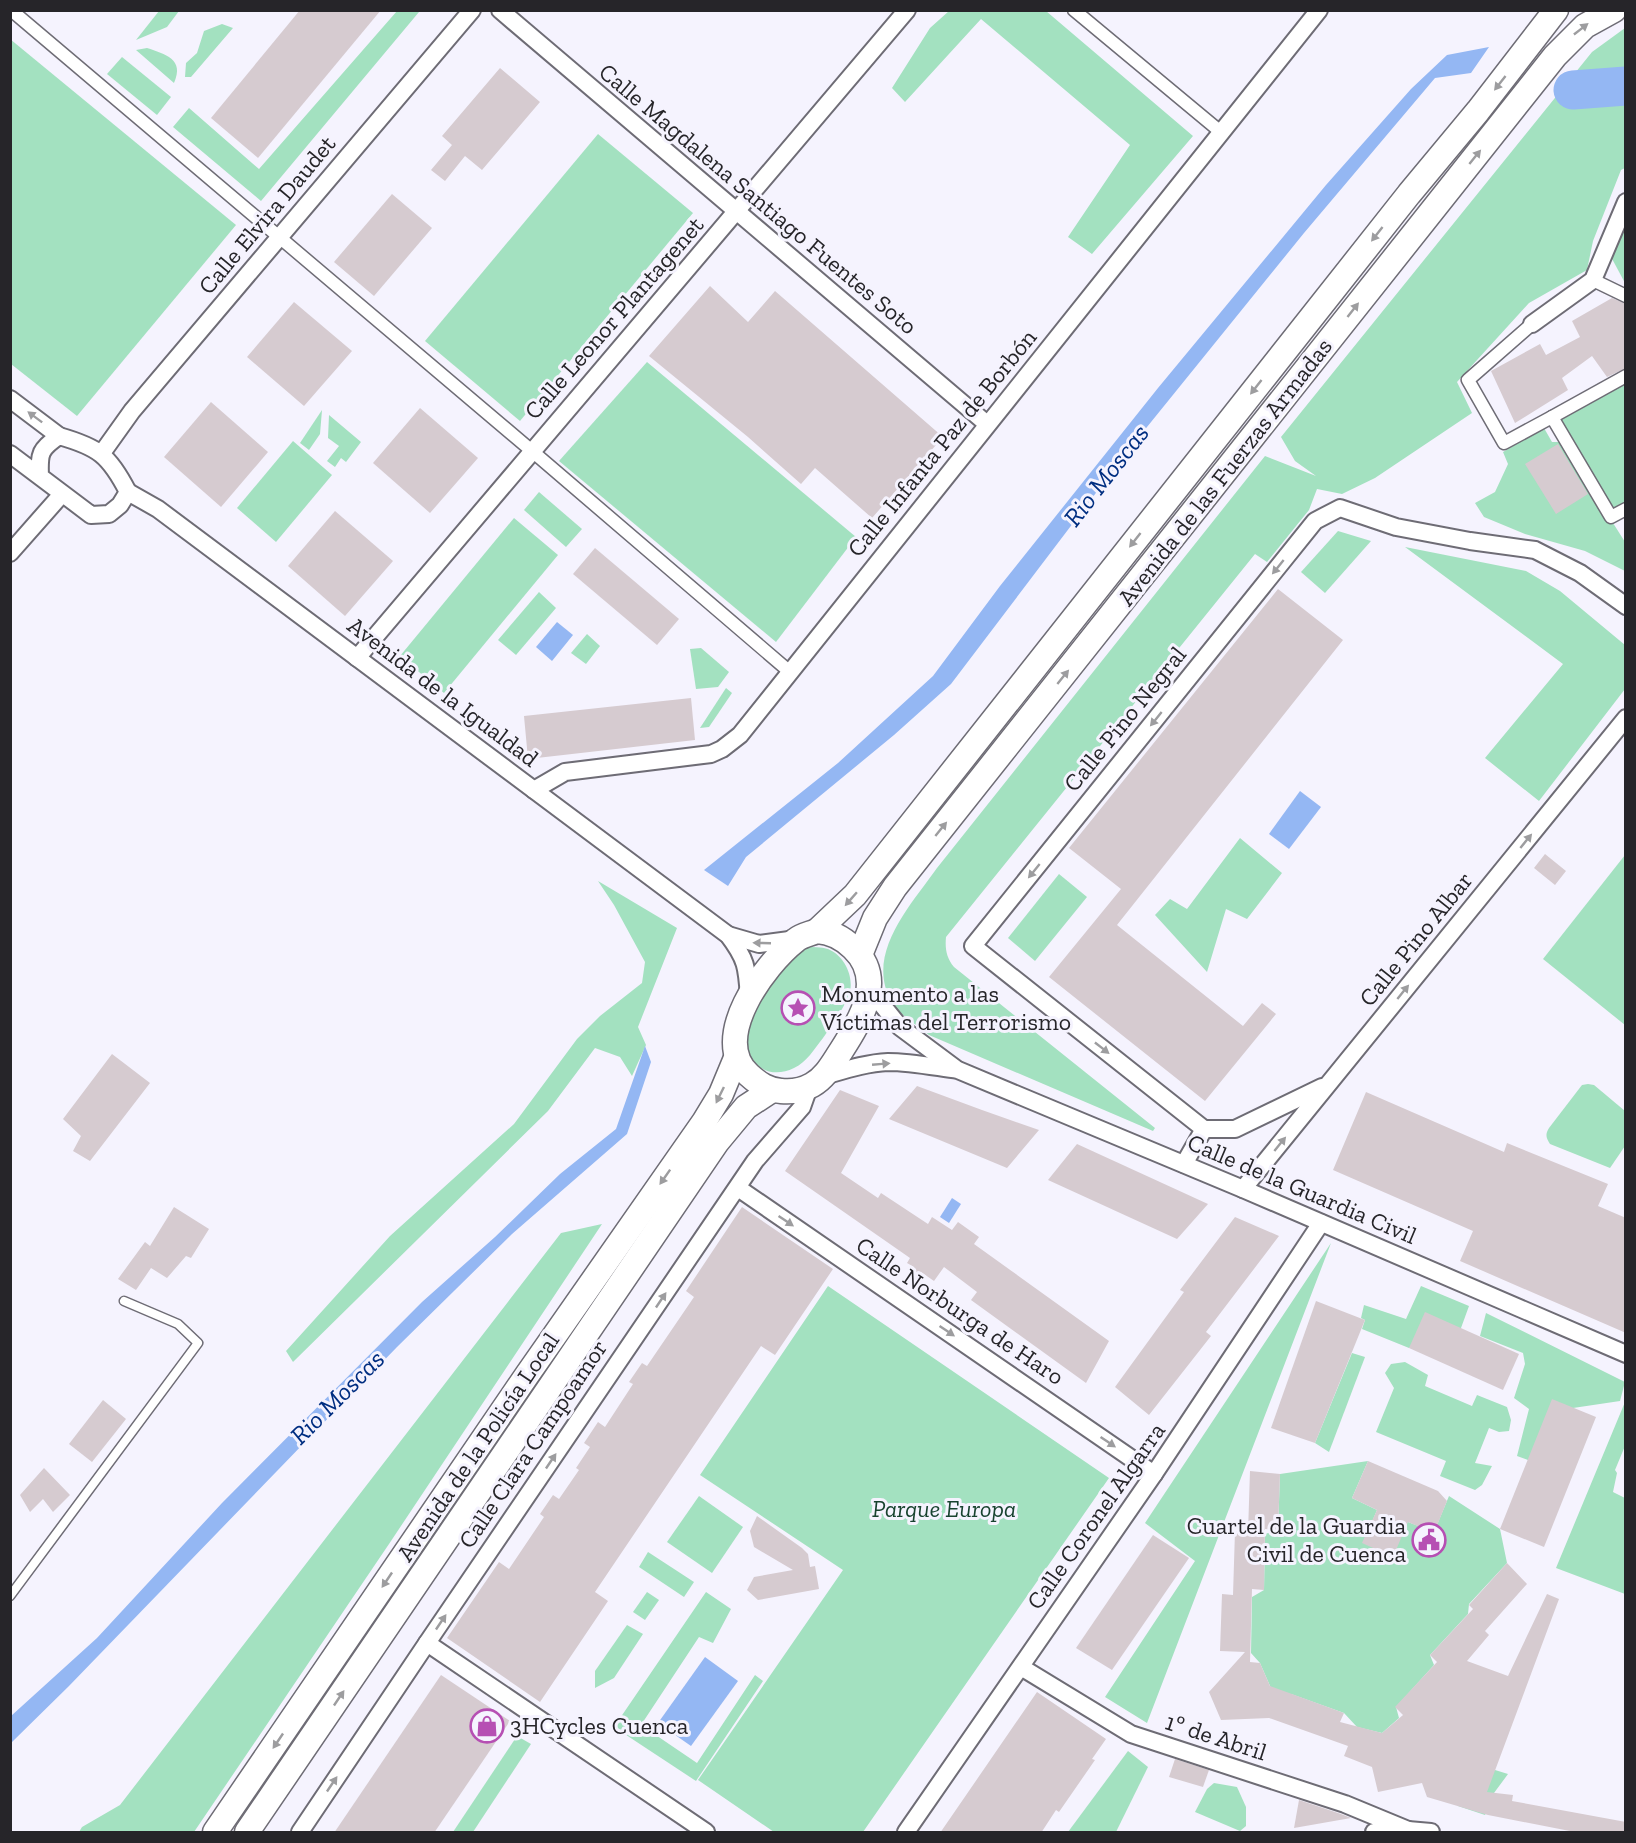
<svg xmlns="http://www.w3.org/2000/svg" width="1636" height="1843" font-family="'Zilla Slab',serif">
<rect width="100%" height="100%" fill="#f5f3fe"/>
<g fill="#a3e1c0">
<polygon points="159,11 179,11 167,27 136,40"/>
<polygon points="397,11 419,12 261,201 173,127 189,108 259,169"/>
<polygon points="949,11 1046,11 1193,136 1092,254 1068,237 1130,145 981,19 905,102 892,88 930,28"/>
<polygon points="222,24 233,28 191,77 185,77 186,63 197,53 204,31"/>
<path d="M1625 28V168L1621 170 1593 241 1587 270 1529 303 1457 382 1472 413 1375 478 1342 494 1317 489 1309 510 1267 562 1255 554 946 937C945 948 946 957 954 967L1155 1128 1153 1131 929 1035C917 1025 899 1015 891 1001 865 953 911 905 937 868L1265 456 1316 476 1295 461 1281 437 1592 52Z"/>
<polygon points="10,39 236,225 77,416 11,364"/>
<path d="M147 48C165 54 185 59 174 83L136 50Z"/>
<polygon points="122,57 171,97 157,115 107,74"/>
<polygon points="598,134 693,213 520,421 425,341"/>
<polygon points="1625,223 1625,283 1610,255"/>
<polygon points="647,362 856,537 776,642 559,461"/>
<polygon points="1625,377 1625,513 1613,523 1625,542 1625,571 1585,551 1525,534 1484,517 1475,503 1495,492 1508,464 1503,452 1544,428 1552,442 1561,442 1552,417"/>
<polygon points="322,410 320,434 309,450 300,443"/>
<polygon points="329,415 361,442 346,462 341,458 335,467 327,461 339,446 328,438"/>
<polygon points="293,441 332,475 276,542 237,508"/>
<polygon points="539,492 582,529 566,547 524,510"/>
<polygon points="514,518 558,555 444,693 400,656"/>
<polygon points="1338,531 1371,541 1325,593 1301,572"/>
<polygon points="1405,547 1526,571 1560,591 1625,645 1625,689 1539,801 1485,758 1563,664"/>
<polygon points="539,592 556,608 516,655 498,640"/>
<polygon points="587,634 600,646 586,664 571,653"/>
<polygon points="701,648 729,672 718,687 696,689 690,649"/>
<polygon points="726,688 732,693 709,727 700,728"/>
<polygon points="1240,838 1282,873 1247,919 1226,909 1207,972 1155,915 1170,899 1187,909"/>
<polygon points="1625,855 1625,1025 1543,959"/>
<polygon points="1059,874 1087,897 1035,961 1008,938"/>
<polygon points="598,881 677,928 638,1027 646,1045 632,1076 620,1057 595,1048 548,1111 293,1362 286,1351 390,1236 514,1124 577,1039 600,1016 642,983 645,962 614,905"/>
<path d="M805 947C813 947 821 947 828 949 845 956 855 978 849 995 843 1010 832 1025 823 1038 814 1049 807 1062 794 1068 770 1080 748 1066 746 1040 745 1036 744 1030 744 1026 746 1015 778 969 786 960 791 955 799 951 805 947Z"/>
<path d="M1588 1084 1594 1085 1625 1111V1146L1610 1168 1550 1144C1546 1138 1545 1134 1549 1128L1582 1085Z"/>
<polygon points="602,1224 389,1544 194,1832 79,1832 82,1827 120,1805 561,1233"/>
<polygon points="1331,1243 1147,1723 1105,1697 1195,1561 1145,1523"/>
<polygon points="828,1286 1109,1478 863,1832 774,1832 698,1780 843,1570 700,1475"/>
<polygon points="1421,1286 1469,1306 1461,1328 1409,1348 1362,1329 1365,1320 1361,1318 1364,1305 1406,1319"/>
<polygon points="1486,1313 1625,1382 1620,1401 1573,1408 1528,1460 1517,1456 1529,1409 1514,1398 1525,1364 1523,1353 1480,1336"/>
<polygon points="1352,1353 1365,1357 1329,1452 1315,1443"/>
<polygon points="1405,1362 1428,1375 1425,1386 1472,1406 1477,1395 1507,1407 1511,1420 1509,1431 1499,1432 1489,1428 1475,1463 1492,1466 1482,1485 1475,1490 1440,1476 1446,1461 1376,1432 1394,1388 1385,1373 1391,1364"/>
<polygon points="1625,1402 1625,1446 1615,1470 1617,1473 1613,1492 1625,1498 1625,1594 1556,1568"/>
<polygon points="1368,1461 1352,1498 1377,1510 1363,1543 1408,1522 1434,1532 1449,1496 1500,1529 1507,1563 1469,1604 1468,1614 1430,1655 1434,1665 1396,1707 1399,1718 1382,1733 1357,1727 1344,1713 1291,1694 1274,1695 1260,1663 1251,1653 1252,1597 1264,1590 1265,1534 1278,1530 1280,1474"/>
<polygon points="699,1496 743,1527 712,1573 667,1542"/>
<polygon points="648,1552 694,1582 684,1597 639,1567"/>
<polygon points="647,1592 659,1600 645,1620 633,1612"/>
<polygon points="706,1592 731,1609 713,1643 699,1637 641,1725 697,1763 755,1675 763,1681 696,1781 614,1727"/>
<polygon points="627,1625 643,1634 614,1678 595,1688 595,1671"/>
<polygon points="517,1736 531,1744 473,1832 453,1832"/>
<polygon points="1128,1751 1148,1767 1116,1832 1068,1832"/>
<polygon points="1495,1770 1508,1774 1494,1793 1485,1815 1458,1806"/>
<polygon points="1214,1783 1237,1787 1246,1807 1246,1826 1240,1831 1195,1812 1207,1789"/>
</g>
<g fill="#94b7f3">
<polygon points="1489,47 1471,73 1435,78 1304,233 1130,448 951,684 894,735 746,857 728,886 704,870 838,763 933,676 1000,586 1158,388 1326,185 1411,89 1447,55"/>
<polygon points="1625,67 1625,99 1568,104 1583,79 1606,69"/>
<polygon points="557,622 573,635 552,661 536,647"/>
<polygon points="1300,791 1321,807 1289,849 1269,834"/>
<polygon points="645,1046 651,1062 627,1134 512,1234 397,1347 69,1686 11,1743 11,1716 97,1638 222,1503 422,1302 495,1237 560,1174 616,1129"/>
<polygon points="952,1198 961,1204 949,1223 940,1217"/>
<polygon points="705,1657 738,1681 691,1746 658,1723"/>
</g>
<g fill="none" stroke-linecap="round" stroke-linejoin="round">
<polyline stroke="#94b7f3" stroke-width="39" points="1573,90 1626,86"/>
</g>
<g fill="#d6cbd0">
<polygon points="300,10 381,10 258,158 211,118"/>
<polygon points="500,68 540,102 482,170 465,156 445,181 431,170 452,145 442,136"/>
<polygon points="392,194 432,228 374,296 334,262"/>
<polygon points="710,286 748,322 775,291 943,437 872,518 815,468 801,484 748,437 649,356"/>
<polygon points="1612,298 1626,304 1626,368 1607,377 1592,356 1562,378 1568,390 1515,423 1491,371 1540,344 1546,355 1580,337 1572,321"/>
<polygon points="294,302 352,351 304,406 247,357"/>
<polygon points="211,402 268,452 221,507 164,457"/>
<polygon points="420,408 478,458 430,513 373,463"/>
<polygon points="1558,444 1588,494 1556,514 1525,464"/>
<polygon points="335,511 393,561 345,616 288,566"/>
<polygon points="595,548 679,619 657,645 573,574"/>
<polygon points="1278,589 1343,640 1117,925 1243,1026 1262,1003 1276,1014 1205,1101 1049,977 1121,889 1069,848"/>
<polygon points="691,698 695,740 528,759 524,716"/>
<polygon points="1545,854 1566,871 1555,885 1534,868"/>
<polygon points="112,1054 150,1083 90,1161 73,1151 81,1136 63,1119"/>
<polygon points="917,1086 982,1110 1039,1130 1007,1168 889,1119"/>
<polygon points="840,1090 879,1106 841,1173 878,1198 881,1193 928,1224 932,1217 952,1230 958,1222 979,1237 974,1244 1109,1341 1086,1383 971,1300 977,1292 944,1267 934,1281 921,1272 914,1273 914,1267 907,1263 910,1258 785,1171"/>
<polygon points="1366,1092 1504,1152 1507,1143 1608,1184 1598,1206 1626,1218 1626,1333 1460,1261 1473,1231 1333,1170"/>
<polygon points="1077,1144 1208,1204 1177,1239 1048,1180"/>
<polygon points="174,1207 209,1229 191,1258 186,1256 167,1278 151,1268 136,1290 118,1279 145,1242 150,1246"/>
<polygon points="742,1207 833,1269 775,1355 761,1346 595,1592 608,1601 540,1702 447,1638 499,1562 509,1569 544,1517 540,1514 553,1495 559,1499 579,1470 576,1468 590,1447 584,1443 598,1422 605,1427 633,1384 629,1382 642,1363 647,1366 694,1297 686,1291"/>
<polygon points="1235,1217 1279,1236 1206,1332 1211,1336 1149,1415 1115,1387 1184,1292 1180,1290"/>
<polygon points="1316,1301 1365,1320 1315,1443 1271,1428"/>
<polygon points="1425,1312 1519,1354 1503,1390 1409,1348"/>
<polygon points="1552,1399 1596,1417 1544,1547 1500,1529"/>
<polygon points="103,1400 126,1419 92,1462 69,1444"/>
<polygon points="1368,1461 1438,1491 1447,1501 1434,1533 1408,1522 1393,1557 1362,1543 1377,1510 1352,1498"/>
<polygon points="44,1468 70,1495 53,1512 43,1499 30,1512 20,1495"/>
<polygon points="1250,1471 1280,1474 1278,1530 1265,1529 1264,1590 1252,1589 1250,1662 1260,1663 1270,1686 1344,1713 1340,1722 1382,1733 1403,1715 1395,1707 1437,1662 1430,1655 1473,1609 1469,1605 1507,1563 1527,1584 1485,1631 1489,1635 1467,1661 1508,1676 1547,1594 1559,1599 1487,1792 1513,1795 1512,1801 1626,1822 1626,1833 1580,1833 1488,1815 1427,1797 1422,1783 1378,1792 1372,1767 1344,1756 1348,1746 1269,1718 1221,1720 1209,1692 1245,1652 1220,1651 1222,1594 1233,1595 1235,1531 1248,1533"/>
<polygon points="757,1516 802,1548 808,1554 810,1567 815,1566 819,1589 758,1600 747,1590 754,1577 793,1570 754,1547 750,1531"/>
<polygon points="1153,1535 1189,1558 1112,1670 1076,1648"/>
<polygon points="441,1675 510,1721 434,1833 334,1833"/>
<polygon points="1037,1692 1106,1739 1092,1759 1095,1760 1059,1812 1056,1810 1041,1833 940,1833"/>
<polygon points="1175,1759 1209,1770 1203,1787 1169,1777"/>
<polygon points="1299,1800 1341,1814 1351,1818 1294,1828"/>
</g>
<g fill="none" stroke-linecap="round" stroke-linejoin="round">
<g stroke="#6e6c75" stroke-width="11">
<polyline id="service" points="10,1596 198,1343 178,1324 124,1301"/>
</g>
<g stroke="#6e6c75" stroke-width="15">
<g id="pedestrian">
<polyline points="11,10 532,451 790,672"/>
<polyline points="1074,10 1222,133"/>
<polyline points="1593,280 1626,296"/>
<polyline points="1532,324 1468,380 1504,443 1552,417 1611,517 1626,509"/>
<polyline points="1552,417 1626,376"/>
</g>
</g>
<g stroke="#6e6c75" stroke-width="20">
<g id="minor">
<polyline points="500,10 987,424"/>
<polyline points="1532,324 1593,280 1626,202"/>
<polyline points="10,399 59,436"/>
<polyline points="102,453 132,411 472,10"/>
<path d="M10 454 91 515 109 514 120 505 128 492C109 455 98 447 59 436 40 449 39 453 40 476"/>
<path d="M128 492 158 509 728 935C747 960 747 968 749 998"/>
<polyline points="10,553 62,494"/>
<polyline points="357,658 907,10"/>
<polyline points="534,790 565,772 711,754 722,749 740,735 1319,10"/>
<polyline points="728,935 759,944 797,939"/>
<polyline points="870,990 900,1027 955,1068"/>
<path d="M824 1076C845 1070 866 1063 888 1062 911 1062 935 1067 958 1070L1243 1189 1626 1354"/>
<polyline points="1204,1129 973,946 1315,521 1340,508 1396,527 1470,541 1535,550 1580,573 1626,606"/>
<polyline points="1204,1129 1235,1129 1322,1087"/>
<polyline points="1184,1164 1204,1129"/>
<polyline points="738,1188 1154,1474"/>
<polyline points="1243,1189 1626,718"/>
<polyline points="427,1643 706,1832"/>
<polyline points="1021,1667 1131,1734 1345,1804 1408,1830"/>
<polyline points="300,1832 427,1643 755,1161 802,1107 809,1087"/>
<polyline points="906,1832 1154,1474 1321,1223"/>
<polyline points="1374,1832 1408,1830 1431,1832"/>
</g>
</g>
<g stroke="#6e6c75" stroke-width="27">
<g id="secondary">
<polyline points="817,931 855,895 1409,194 1478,111 1556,10"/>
<path d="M817 931C832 932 843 938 853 948 886 979 861 1020 841 1051 833 1063 826 1077 812 1085 803 1090 791 1092 781 1091 768 1090 759 1084 749 1075 709 1039 764 965 796 940 802 935 810 934 817 931Z"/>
<polyline points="860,955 875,918 895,887 1555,56 1585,26 1614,10"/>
<polyline points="215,1832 527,1375 704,1122 721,1094 736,1058"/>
<polyline points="247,1832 717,1142 746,1107 772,1090"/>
</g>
</g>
<use href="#service" stroke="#fff" stroke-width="8"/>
<use href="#pedestrian" stroke="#fff" stroke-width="12"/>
<use href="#minor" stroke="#fff" stroke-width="16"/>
<use href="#secondary" stroke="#fff" stroke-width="24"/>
</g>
<defs><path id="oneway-solid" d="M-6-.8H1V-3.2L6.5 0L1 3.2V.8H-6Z" transform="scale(1.5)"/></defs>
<g fill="#9d9d9f">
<use href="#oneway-solid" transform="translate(1581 29) rotate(-38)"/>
<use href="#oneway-solid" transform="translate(1500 83) rotate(128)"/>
<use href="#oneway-solid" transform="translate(1475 157) rotate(-51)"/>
<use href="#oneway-solid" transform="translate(1377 234) rotate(128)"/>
<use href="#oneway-solid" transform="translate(1353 310) rotate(-52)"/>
<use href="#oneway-solid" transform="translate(1256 387) rotate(128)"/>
<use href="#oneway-solid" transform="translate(35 417) rotate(-143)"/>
<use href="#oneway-solid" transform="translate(1135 540) rotate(128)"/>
<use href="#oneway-solid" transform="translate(1278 567) rotate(129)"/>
<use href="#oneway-solid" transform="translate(1063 677) rotate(-51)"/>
<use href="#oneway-solid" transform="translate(1156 719) rotate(129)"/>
<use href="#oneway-solid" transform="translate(941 829) rotate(-51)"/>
<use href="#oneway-solid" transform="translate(1526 841) rotate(-51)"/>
<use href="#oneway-solid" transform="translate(1034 871) rotate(129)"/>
<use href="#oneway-solid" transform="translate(851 899) rotate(131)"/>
<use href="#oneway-solid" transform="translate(762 943) rotate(-178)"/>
<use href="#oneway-solid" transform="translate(1403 992) rotate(-51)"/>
<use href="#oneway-solid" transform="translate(1102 1048) rotate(38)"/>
<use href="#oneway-solid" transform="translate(881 1064) rotate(-5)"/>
<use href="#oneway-solid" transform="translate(720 1095) rotate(116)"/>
<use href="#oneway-solid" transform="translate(1280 1144) rotate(-51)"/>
<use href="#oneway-solid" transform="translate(665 1177) rotate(125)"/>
<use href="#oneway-solid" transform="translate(786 1221) rotate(34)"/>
<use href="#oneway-solid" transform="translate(661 1300) rotate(-56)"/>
<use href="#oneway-solid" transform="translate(947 1331) rotate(34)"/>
<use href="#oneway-solid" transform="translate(1108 1442) rotate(34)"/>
<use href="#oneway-solid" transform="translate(551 1461) rotate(-56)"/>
<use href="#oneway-solid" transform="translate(387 1580) rotate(124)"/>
<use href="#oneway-solid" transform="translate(441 1622) rotate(-56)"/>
<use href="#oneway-solid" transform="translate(339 1698) rotate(-56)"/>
<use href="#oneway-solid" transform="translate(278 1741) rotate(124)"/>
<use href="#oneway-solid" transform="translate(332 1784) rotate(-56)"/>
</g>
<defs>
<g id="sight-ring" transform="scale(1.725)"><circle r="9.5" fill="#f5f3fe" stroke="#b64fb3" stroke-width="1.5"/><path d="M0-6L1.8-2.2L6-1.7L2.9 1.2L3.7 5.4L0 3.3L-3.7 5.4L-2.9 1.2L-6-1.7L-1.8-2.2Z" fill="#b64fb3"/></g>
<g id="civic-ring" transform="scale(1.725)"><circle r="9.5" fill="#f5f3fe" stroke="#b64fb3" stroke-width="1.5"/><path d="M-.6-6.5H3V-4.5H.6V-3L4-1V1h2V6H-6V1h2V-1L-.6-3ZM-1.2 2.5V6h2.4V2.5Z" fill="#b64fb3"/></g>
<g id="shop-ring" transform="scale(1.725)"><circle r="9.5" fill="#f5f3fe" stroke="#b64fb3" stroke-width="1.5"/><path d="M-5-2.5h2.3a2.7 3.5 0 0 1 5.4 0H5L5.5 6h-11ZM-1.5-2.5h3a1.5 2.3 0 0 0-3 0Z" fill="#b64fb3"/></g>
</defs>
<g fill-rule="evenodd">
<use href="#sight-ring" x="798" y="1008"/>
<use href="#civic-ring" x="1429" y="1540"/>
<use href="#shop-ring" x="487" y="1726"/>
</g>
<g text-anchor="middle" stroke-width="6" stroke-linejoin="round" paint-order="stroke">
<g font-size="24" fill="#262529" stroke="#f5f3fe">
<text transform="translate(758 199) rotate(40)" y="8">Calle Magdalena Santiago Fuentes Soto</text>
<text transform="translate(267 215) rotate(-50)" y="8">Calle Elvira Daudet</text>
<text transform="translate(614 318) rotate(-49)" y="8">Calle Leonor Plantagenet</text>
<text transform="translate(942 443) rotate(-51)" y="8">Calle Infanta Paz de Borbón</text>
<text transform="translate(1225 472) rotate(-52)" y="8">Avenida de las Fuerzas Armadas</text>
<text transform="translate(443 692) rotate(37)" y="8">Avenida de la Igualdad</text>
<text transform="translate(1125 719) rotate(-51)" y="8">Calle Pino Negral</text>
<text transform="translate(1416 939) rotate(-51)" y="8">Calle Pino Albar</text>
<text transform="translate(1302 1189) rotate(23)" y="8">Calle de la Guardia Civil</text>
<text transform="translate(960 1311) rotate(34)" y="8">Calle Norburga de Haro</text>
<text transform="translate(533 1444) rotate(-56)" y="8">Calle Clara Campoamor</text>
<text transform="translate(478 1447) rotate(-56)" y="8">Avenida de la Policía Local</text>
<text transform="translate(1096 1516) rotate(-55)" y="8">Calle Coronel Algarra</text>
<text transform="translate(1216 1737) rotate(18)" y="8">1º de Abril</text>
</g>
<g font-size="24" fill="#262529" stroke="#f5f3fe" text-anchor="start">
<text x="821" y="1002">Monumento a las<tspan x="821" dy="28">Víctimas del Terrorismo</tspan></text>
<text x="1406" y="1534" text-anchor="end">Cuartel de la Guardia<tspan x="1406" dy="28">Civil de Cuenca</tspan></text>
<text x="510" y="1734">3HCycles Cuenca</text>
</g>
<g font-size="24" font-style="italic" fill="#18432f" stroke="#f5f3fe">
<text x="944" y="1517">Parque Europa</text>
</g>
<g font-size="26" font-style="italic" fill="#002e81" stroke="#f5f3fe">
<text transform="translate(1106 475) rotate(-52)" y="9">Rio Moscas</text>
<text transform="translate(337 1397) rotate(-45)" y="9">Rio Moscas</text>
</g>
</g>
<rect width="1636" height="1843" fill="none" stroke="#262529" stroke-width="24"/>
</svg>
